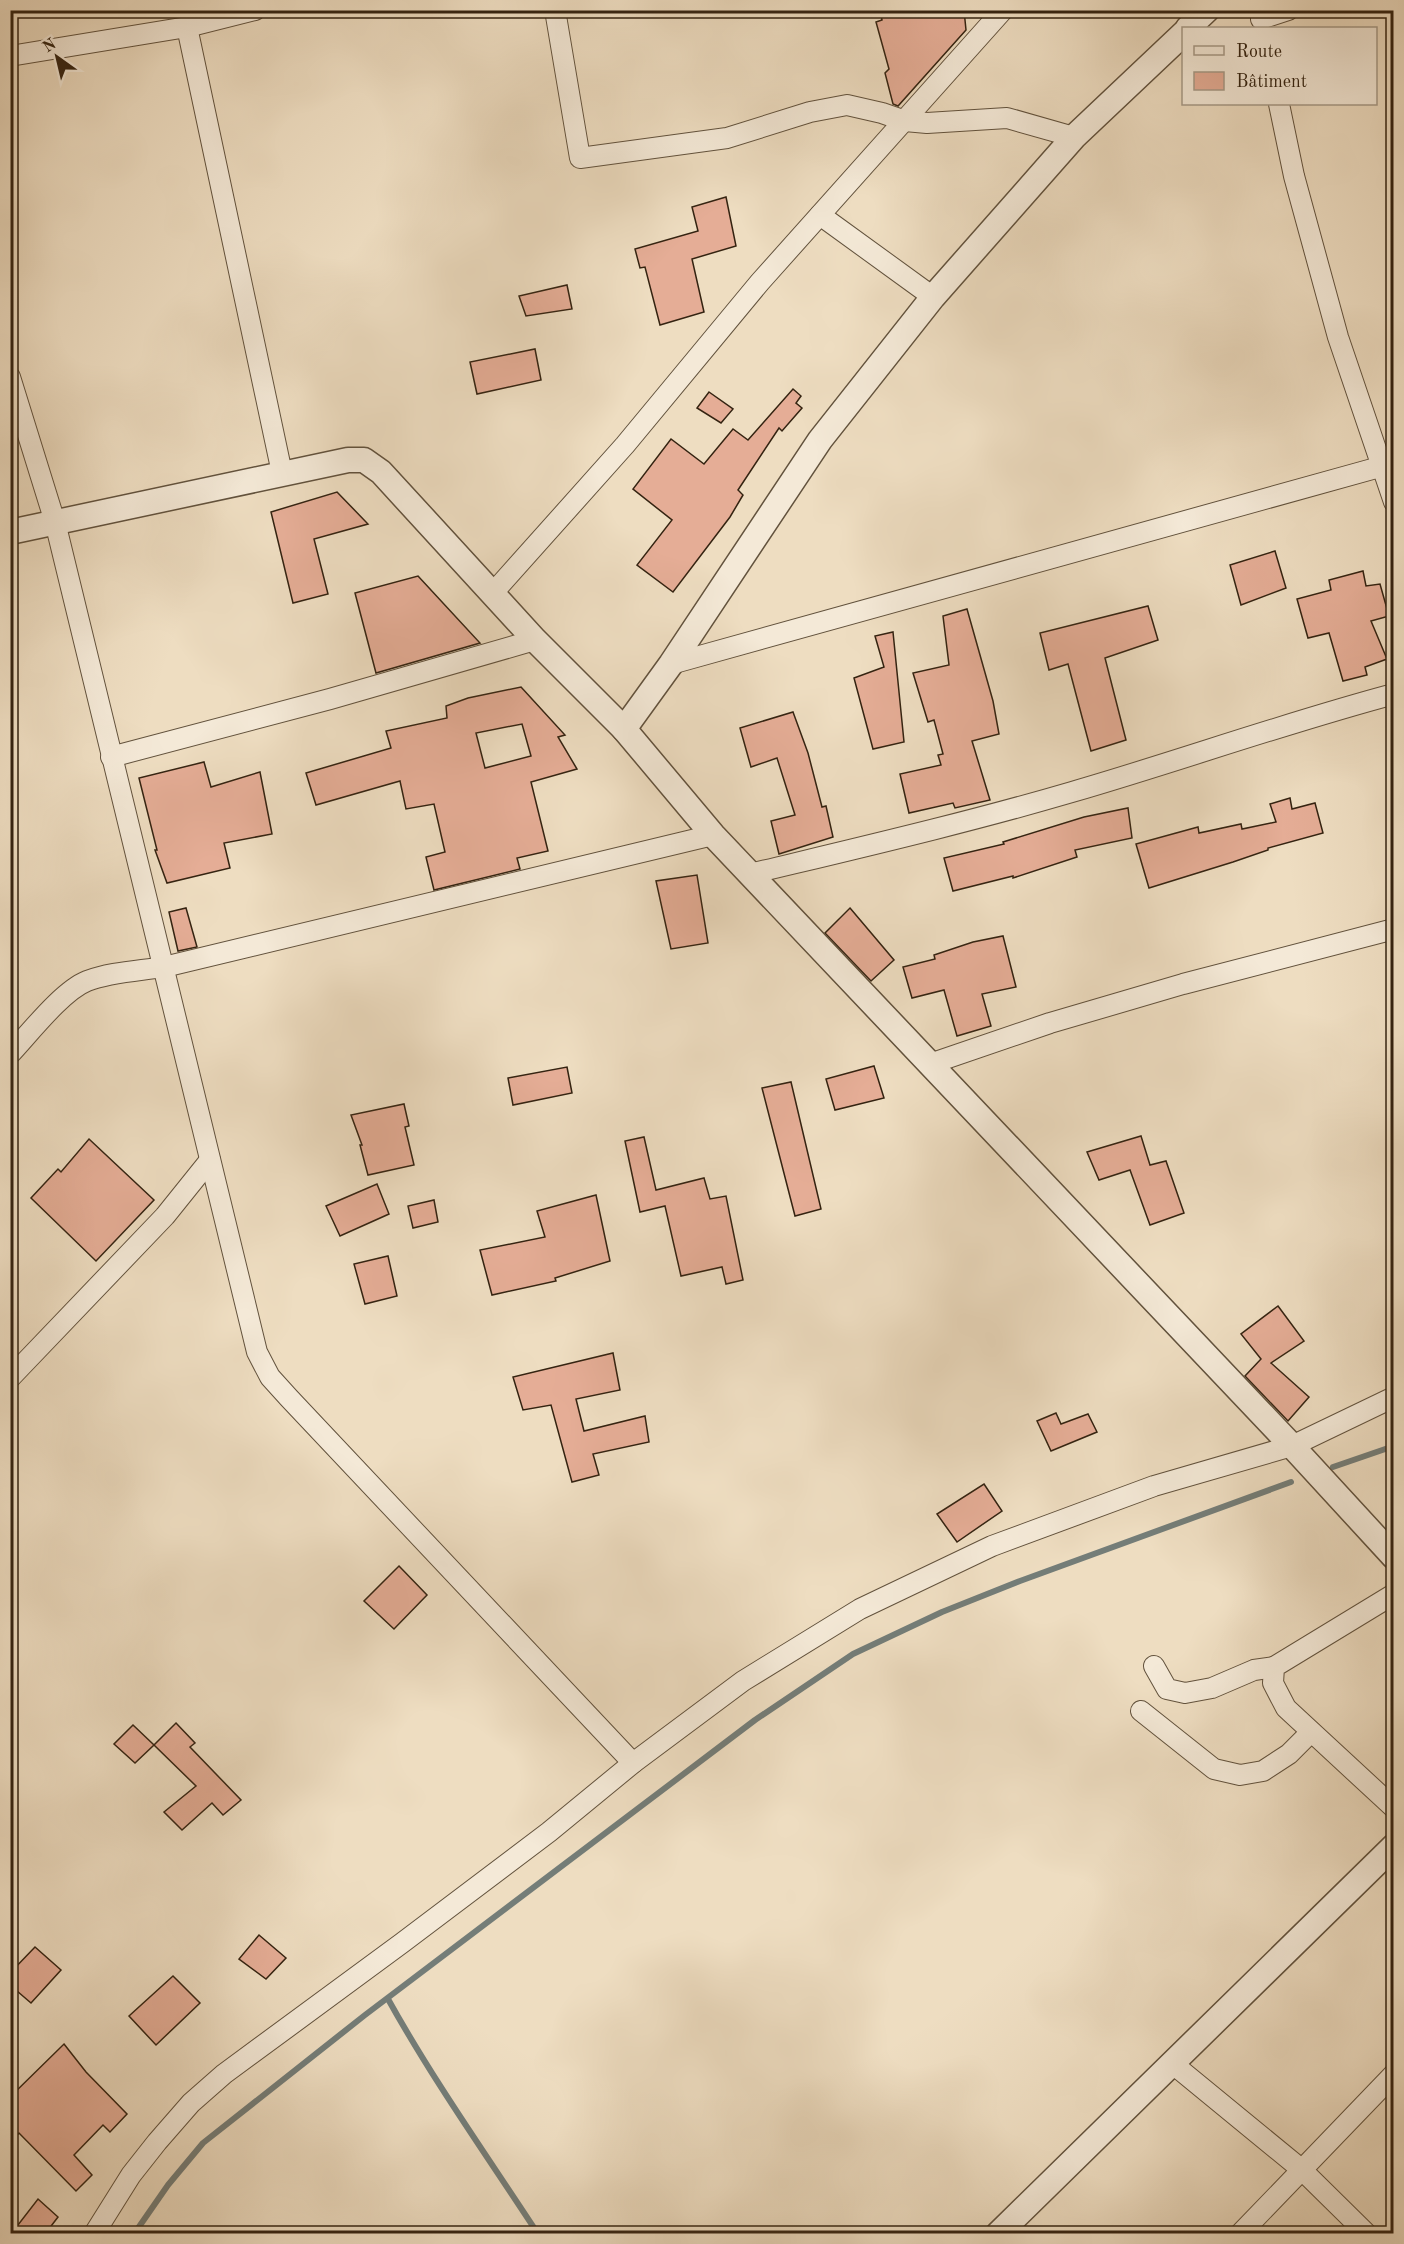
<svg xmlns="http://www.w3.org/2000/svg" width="1404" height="2244" font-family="'Old Standard TT',serif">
<rect width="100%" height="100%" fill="#eeddc1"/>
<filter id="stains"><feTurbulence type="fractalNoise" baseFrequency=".00333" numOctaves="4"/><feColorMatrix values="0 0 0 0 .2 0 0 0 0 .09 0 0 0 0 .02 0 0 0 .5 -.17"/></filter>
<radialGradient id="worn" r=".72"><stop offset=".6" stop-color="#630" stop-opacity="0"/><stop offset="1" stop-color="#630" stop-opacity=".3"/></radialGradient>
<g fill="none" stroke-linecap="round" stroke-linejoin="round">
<g stroke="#747d78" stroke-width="6">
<polyline points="1333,1467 1394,1446"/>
<path d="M388 1999C433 2080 487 2156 538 2234"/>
<polyline points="134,2234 168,2185 203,2143 365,2015 755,1720 853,1654 942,1612 1020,1581 1291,1482"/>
</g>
</g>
<g fill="#e5ad96" stroke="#342311" stroke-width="1.5" fill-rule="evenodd">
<polygon points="880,10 964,10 966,30 898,106 893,104 885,73 889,69 876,22 882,20"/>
<polygon points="726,197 736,246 692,259 704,312 660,325 645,267 640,268 635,249 698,231 692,207"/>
<polygon points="567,285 572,309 526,316 519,296"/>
<polygon points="535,349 541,380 477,394 470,362"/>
<polygon points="793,389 801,396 796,403 802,408 782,431 779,428 738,490 743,495 730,517 673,592 637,565 672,520 633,489 671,439 704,464 733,429 748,440"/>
<polygon points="709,392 733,409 721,423 697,408"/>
<polygon points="337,492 368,524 314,539 328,594 293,603 271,512"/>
<polygon points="1275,551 1286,588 1241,605 1230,565"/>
<polygon points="1363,571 1366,586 1380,584 1389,616 1371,621 1387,659 1365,667 1367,675 1343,681 1329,633 1308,638 1297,599 1331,590 1329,580"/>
<polygon points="418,576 480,643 376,673 355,593"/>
<polygon points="1148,606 1158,640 1105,658 1126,740 1091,751 1068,664 1049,670 1040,633"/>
<polygon points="967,609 993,701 999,734 972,741 990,800 955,808 953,803 909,813 900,774 941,765 938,755 943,754 934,720 928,722 913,673 949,665 943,616"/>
<polygon points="893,632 904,742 873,749 854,678 884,667 875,636"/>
<path d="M521 687 565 735 558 737 577 769 531 782 548 851 517 858 520 869 434 890 426 857 445 852 434 804 406 809 400 781 316 805 306 773 391 748 386 731 447 718 446 706 468 698ZM522 724 531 756 485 768 476 733Z"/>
<polygon points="793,712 808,753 822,807 826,806 833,837 779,854 771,821 795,815 777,758 751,767 740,728"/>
<polygon points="204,762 211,787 260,772 272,834 224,843 230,868 167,883 155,850 157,850 139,778"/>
<polygon points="1290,798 1292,809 1315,803 1323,833 1268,848 1268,850 1233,862 1149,888 1136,844 1198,827 1199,833 1241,824 1242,829 1276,822 1270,804"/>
<polygon points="1128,808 1132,838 1075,850 1077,857 1013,878 1013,876 953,891 944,858 1004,844 1003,842 1084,817"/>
<polygon points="697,875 708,943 671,949 656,881"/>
<polygon points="186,908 197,947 178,951 169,912"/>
<polygon points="850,908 894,960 871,981 825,933"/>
<polygon points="1003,936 1016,987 982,994 991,1026 957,1036 944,990 912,998 903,967 935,959 934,955 973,942"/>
<polygon points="874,1066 884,1098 835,1110 826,1079"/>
<polygon points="567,1067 572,1093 513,1105 508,1078"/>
<polygon points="791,1082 821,1209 795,1216 762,1088"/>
<polygon points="404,1104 409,1126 405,1127 414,1165 368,1175 360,1145 362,1145 351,1115"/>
<polygon points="1141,1136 1150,1165 1166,1161 1184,1213 1150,1225 1130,1170 1099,1180 1087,1152"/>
<polygon points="644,1137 656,1190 704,1178 710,1199 726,1196 743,1280 726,1284 722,1267 681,1276 665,1206 640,1212 625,1141"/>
<polygon points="89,1139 154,1200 96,1261 31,1198 58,1169 61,1172"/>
<polygon points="377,1184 389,1214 340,1236 326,1206"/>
<polygon points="596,1195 610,1261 555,1278 556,1281 492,1295 480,1250 545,1237 537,1211"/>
<polygon points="434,1200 438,1222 413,1228 408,1206"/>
<polygon points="388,1256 397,1296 365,1304 354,1264"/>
<polygon points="1278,1306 1304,1341 1271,1363 1309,1397 1288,1421 1245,1376 1261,1359 1241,1334"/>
<polygon points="613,1353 620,1390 576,1399 584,1431 645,1416 649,1442 593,1454 599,1475 572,1482 551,1405 523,1410 513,1377"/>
<polygon points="1056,1413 1061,1424 1088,1414 1097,1432 1051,1451 1037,1421"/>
<polygon points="984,1484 1002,1511 957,1542 937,1514"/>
<polygon points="399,1566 427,1595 394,1629 364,1601"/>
<polygon points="176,1723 195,1743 190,1747 241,1800 223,1815 212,1803 182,1830 164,1812 196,1786 154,1745"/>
<polygon points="133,1725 154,1745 135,1763 114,1744"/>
<polygon points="259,1935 286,1958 266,1979 239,1959"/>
<polygon points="35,1947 61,1970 31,2003 10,1985 10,1973"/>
<polygon points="173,1976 200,2003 156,2045 129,2016"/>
<polygon points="64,2044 86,2072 127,2114 110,2132 103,2125 74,2155 92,2175 76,2191 19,2133 10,2143 10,2097"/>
<polygon points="38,2199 58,2217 45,2234 11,2234"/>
</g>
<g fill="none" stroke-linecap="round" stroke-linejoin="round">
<g stroke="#62523d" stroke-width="22">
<g id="minor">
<polyline points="555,10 580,158 727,138 810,112 847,105 882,113 905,121 927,123 1007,118 1074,137"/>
<polyline points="1261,19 1288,10"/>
<polyline points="187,27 282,473"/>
<polyline points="10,56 187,27 255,10"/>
<polyline points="1279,104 1294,176 1338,337 1394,502"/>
<polyline points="820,215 933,297"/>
<polyline points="10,377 55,522 257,1352 270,1377 289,1398 633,1763"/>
<polyline points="492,594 625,445 760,282 1003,10"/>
<polyline points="671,664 1394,463"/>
<polyline points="111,757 330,699 535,640"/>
<path d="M750 874C858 848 966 823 1072 792 1179 761 1285 723 1394 694"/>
<path d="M10 1054C29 1034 62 991 87 981 111 972 139 971 164 967L713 835"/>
<polyline points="930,1064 1050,1023 1183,984 1394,929"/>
<polyline points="10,1378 165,1216 210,1160"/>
<polyline points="1394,1594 1274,1667 1273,1683 1286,1708 1394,1808"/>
<polyline points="1154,1666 1167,1689 1185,1693 1212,1688 1254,1670 1274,1667"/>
<polyline points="1141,1711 1214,1769 1240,1775 1263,1771 1289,1754 1311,1732"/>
<polyline points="1173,2064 1301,2169 1367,2234"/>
<polyline points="94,2234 131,2175 157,2142 191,2103 224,2074 402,1943 549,1832 633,1763 743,1681 860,1609 992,1546 1154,1486 1292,1446 1394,1397"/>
<polyline points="1240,2234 1394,2074"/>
</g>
</g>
<g stroke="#62523d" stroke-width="27">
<g id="tertiary">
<polyline points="1188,28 1207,10"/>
<polyline points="10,532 348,460 364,460 381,472 535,640 624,729 713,835 1292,1446 1394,1557"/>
<polyline points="624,729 671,664 820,440 933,297 1074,137 1184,33"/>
<polyline points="998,2234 1394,1846"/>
</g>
</g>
<use href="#minor" stroke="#f4e9d7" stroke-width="20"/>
<use href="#tertiary" stroke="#f4e9d7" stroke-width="24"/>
</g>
<rect width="1404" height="2244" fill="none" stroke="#eeddc1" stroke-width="36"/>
<rect x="12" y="12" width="1380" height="2220" fill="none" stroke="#342311" stroke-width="3"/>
<rect x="18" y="18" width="1368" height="2208" fill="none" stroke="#342311" stroke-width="1.5"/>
<rect x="1182" y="27" width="195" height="78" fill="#f4e9d7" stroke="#a79a88" stroke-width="1.5"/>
<rect x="1194" y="46" width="30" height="9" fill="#f4e9d7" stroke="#a79a88" stroke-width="1.5"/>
<text x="1236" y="57" font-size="18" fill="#342311">Route</text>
<rect x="1194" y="72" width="30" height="18" fill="#e5ad96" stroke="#a79a88" stroke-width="1.5"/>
<text x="1236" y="87" font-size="18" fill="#342311">Bâtiment</text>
<g transform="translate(57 57) rotate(326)" stroke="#f4e9d7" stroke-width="4.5" paint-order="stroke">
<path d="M0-4.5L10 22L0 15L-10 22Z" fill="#342311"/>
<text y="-9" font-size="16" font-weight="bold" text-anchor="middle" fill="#342311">N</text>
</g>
<rect width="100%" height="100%" filter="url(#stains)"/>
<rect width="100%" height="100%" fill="url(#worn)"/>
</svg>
